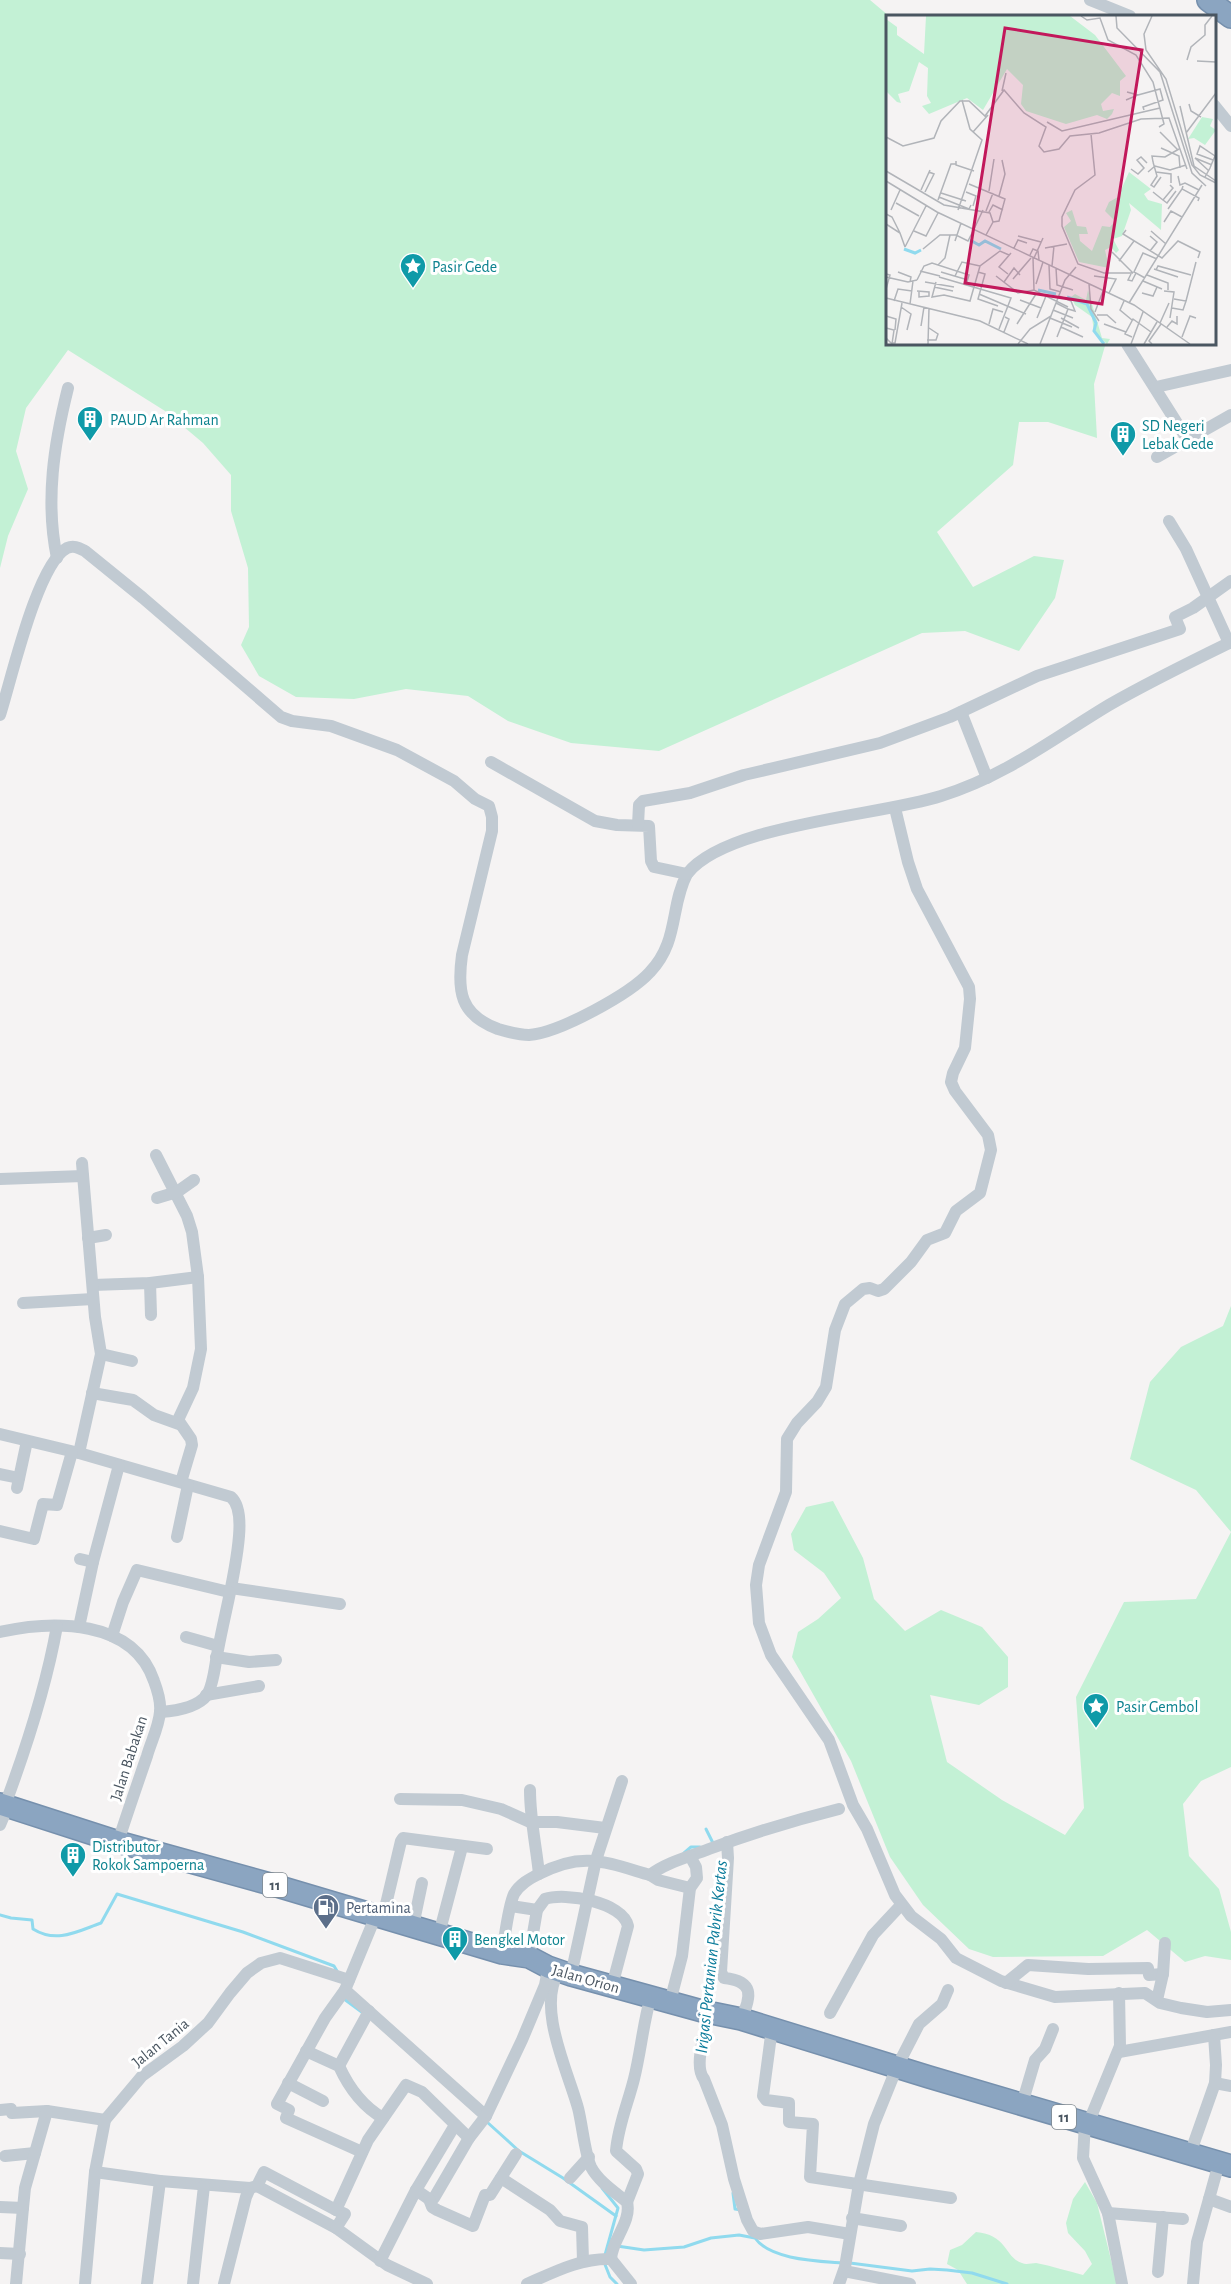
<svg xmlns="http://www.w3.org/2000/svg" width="1231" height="2284" font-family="'Alegreya Sans',sans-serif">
<rect width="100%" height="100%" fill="#f5f3f3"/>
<g fill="#c3f1d5">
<polygon points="0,0 870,0 889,16 888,344 1104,344 1105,346 1094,384 1097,438 1048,422 1019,422 1013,465 937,532 973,587 1034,556 1064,560 1055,598 1019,651 965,631 922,633 659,751 571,743 508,721 468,696 406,689 354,699 296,697 259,676 241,645 249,627 248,568 231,511 231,475 203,443 165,411 68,350 26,408 16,451 28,489 8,536 0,568"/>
<polygon points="1231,1306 1231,1767 1201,1781 1183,1804 1189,1856 1219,1889 1231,1932 1231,1960 1205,1956 1185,1962 1147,1930 1103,1956 993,1957 969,1949 923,1905 890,1857 851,1761 792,1657 798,1632 818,1619 841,1598 824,1573 794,1550 791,1534 806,1507 833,1501 863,1558 874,1599 905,1631 941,1610 982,1627 1008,1657 1008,1687 979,1705 930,1695 947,1762 1002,1800 1065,1835 1084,1808 1076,1697 1124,1602 1196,1599 1231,1532 1196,1490 1130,1459 1150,1382 1181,1347 1223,1326"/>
<path d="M1085 2182 1097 2203 1117 2284H967L958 2270 947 2264 950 2250 962 2245 976 2232C1008 2235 1004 2257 1022 2263 1026 2265 1032 2263 1036 2263 1052 2266 1067 2271 1083 2275L1092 2264 1085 2251 1068 2233 1066 2223 1073 2199Z"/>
</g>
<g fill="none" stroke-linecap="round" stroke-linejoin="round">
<g stroke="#90daee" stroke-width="3">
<polyline points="706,1829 713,1843"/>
<polyline points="684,1853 691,1847 700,1847"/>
<path d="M0 1915 11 1918 32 1920 33 1929C57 1944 78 1931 101 1923L117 1894 243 1932 334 1966 337 1971"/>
<polyline points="509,1938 526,1947"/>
<polyline points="344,1999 363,2013"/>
<polyline points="703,2004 711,1960 721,1875"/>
<polyline points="487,2122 519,2151 563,2178 616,2216"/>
<polyline points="602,2188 618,2208 605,2255"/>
<polyline points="733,2193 735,2209 741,2210"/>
<path d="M617 2246 644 2250 684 2247 711 2238 739 2235 755 2238C770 2260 818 2261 843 2263"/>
<polyline points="604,2262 610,2277 617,2284"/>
<polyline points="850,2263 912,2271 930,2269 947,2270 972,2273 1007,2284"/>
</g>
<g stroke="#7690ad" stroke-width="24">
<g id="highway">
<polyline points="1208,0 1231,17"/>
<polyline points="0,1804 118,1842 270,1884 502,1953 529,1957 548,1967 571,1975 702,2011 741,2019 929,2077 1231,2166"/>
</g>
</g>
<g stroke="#c1cad2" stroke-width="12">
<polyline points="1090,0 1130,16"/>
<polyline points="1214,105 1231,126"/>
<polyline points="1127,344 1187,439"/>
<polyline points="1156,387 1231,370"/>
<polyline points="1157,457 1231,415"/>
<polyline points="1169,521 1186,549 1229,643"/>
<path d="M57 558C45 501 54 444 68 388"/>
<polyline points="961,712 987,778"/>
<path d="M0 715C11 681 37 564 67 548 74 545 79 548 85 551L143 598 281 717 292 721 331 726 397 750 454 781 475 799 489 806 492 817V831L462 955C457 991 460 1015 498 1029 508 1032 518 1035 529 1035 559 1033 630 994 650 972 679 942 670 906 687 874 726 824 879 816 941 796 1004 777 1054 738 1109 705 1149 682 1190 662 1231 642"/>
<polyline points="491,762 595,821 617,825 649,826 651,861 654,867 687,874"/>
<polyline points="895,808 908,862 917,889 969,987 970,999 965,1048 953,1073 951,1082 955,1091 988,1135 991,1150 980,1193 956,1211 945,1233 927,1240 911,1262 884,1289 878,1291 870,1288 863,1289 845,1304 835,1330 826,1387 817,1402 797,1423 787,1439 786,1492 759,1565 756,1585 759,1623 771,1655 829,1740 853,1805 867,1829 895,1895 911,1916 941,1939 956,1958 1001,1981 1055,1997 1145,1993 1160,2003 1181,2008 1207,2012 1231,2010"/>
<polyline points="638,825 639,805 643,801 690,793 744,775 880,743 950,717 1037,676 1180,629 1175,617 1193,608 1231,581"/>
<polyline points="156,1155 187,1216 192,1232 198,1277 201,1349 193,1388 178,1420 191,1439 192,1445 181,1482"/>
<polyline points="0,1179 83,1176"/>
<polyline points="157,1198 177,1192 194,1180"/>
<polyline points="88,1238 106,1235"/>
<polyline points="150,1283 151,1315"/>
<polyline points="93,1285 150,1283 198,1277"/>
<polyline points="23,1303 93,1299"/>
<polyline points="101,1354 132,1361"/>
<polyline points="92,1393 133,1400 154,1415 179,1424"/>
<path d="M0 1434 79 1453 231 1497C240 1505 240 1524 239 1536 236 1574 225 1612 218 1650 215 1663 214 1684 207 1695 197 1708 175 1711 160 1712"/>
<polyline points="79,1453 101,1354 95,1317 82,1163"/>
<polyline points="0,1474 19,1478"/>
<polyline points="17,1488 27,1441"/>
<polyline points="0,1531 34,1539 43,1504 57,1505 72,1452"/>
<polyline points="177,1537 188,1485"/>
<polyline points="80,1559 93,1562"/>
<polyline points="231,1588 340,1604"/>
<polyline points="79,1627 93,1562 119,1465"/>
<path d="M0 1632C53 1620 133 1619 154 1681 157 1689 161 1703 160 1712 159 1726 151 1742 147 1756 137 1785 127 1814 118 1842"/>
<polyline points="112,1636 123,1602 137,1570 229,1592"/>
<polyline points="186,1637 218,1646"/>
<polyline points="216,1657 249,1662 276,1660"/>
<polyline points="206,1695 259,1686"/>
<path d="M530 1790C530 1819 536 1845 539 1874"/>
<polyline points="400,1799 462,1800 501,1809 530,1822 557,1822 605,1828"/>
<path d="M5 1805C27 1746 46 1688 57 1626"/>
<polyline points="0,1825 8,1806"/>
<path d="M727 1842 728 1858 721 1972 724 1978C754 1981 752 1996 741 2019"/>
<path d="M650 1875C667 1862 689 1857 709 1849 752 1833 795 1820 839 1809"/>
<polyline points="511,1906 537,1910"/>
<polyline points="383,1917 401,1841 403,1838 487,1849"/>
<polyline points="413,1926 422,1883"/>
<polyline points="439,1934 462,1847"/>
<path d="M502 1953C505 1937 508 1907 514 1894 520 1884 529 1879 539 1874 583 1851 605 1862 650 1875L658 1880 690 1888"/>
<path d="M529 1957 537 1910 545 1899C565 1892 623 1902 628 1926L612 1986"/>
<path d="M559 1971C536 2007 568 2071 578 2108 582 2123 585 2155 591 2167 599 2182 615 2192 627 2202 632 2222 612 2239 611 2259"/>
<polyline points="571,1975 596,1860 622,1781"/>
<polyline points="1006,1983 1028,1965 1088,1969 1148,1968 1149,1975 1163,1974"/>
<polyline points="345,1990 486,2116"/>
<polyline points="1157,2000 1163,1974 1165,1943"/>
<polyline points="670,2002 682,1956 690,1888 697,1878 696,1867 690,1856"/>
<path d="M710 2012C706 2029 693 2066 704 2079L722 2125 734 2179 747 2220 753 2231 760 2234 808 2227 850 2234"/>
<polyline points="830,2013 873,1935 901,1905"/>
<polyline points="772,2028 763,2096 766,2100 789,2103 789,2122 813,2124 810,2177 951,2198"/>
<path d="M306 2051 339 2066C349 2088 362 2106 383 2118"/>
<polyline points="1119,2052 1231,2032"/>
<polyline points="339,2066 369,2011"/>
<polyline points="288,2083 323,2101"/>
<polyline points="1215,2083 1231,2086"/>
<polyline points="1022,2104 1035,2060 1045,2049 1053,2029"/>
<polyline points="0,2110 11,2109 12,2113 47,2111 105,2120"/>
<polyline points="1085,2123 1083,2158 1108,2213 1122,2284"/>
<polyline points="1088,2124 1120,2046 1119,1993"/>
<polyline points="362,2152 286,2118 289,2110 277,2104 325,2018 345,1990 376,1915"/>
<polyline points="1190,2154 1215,2083 1216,2065 1214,2035"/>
<polyline points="5,2156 35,2153"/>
<polyline points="95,2172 160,2181 147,2284"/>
<polyline points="501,2178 550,2210 560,2221 582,2227 583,2261"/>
<polyline points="570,2178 589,2157"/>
<polyline points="160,2181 250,2188"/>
<polyline points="257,2186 336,2228 387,2265 427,2284"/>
<polyline points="416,2190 429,2199 434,2198 469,2138 486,2116 522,2040 545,1985 548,1969"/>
<polyline points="429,2199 432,2207 437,2210 473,2226 485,2195 490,2195 516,2154"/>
<polyline points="1209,2199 1231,2207"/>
<path d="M627 2202 638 2174 636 2169 616 2151C618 2126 628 2103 634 2079 641 2051 643 2023 651 1996"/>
<polyline points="0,2207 23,2208 16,2284"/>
<polyline points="23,2208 25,2188 47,2111"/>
<polyline points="1108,2213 1183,2219"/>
<polyline points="852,2218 901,2226"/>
<polyline points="336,2228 345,2214 336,2210 368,2140 406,2085 422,2092 469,2138"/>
<polyline points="0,2253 20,2254"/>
<polyline points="380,2261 416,2190 455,2125"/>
<polyline points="844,2271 910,2284"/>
<polyline points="1158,2272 1163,2217"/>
<polyline points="85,2284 95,2172 105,2120 142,2076 183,2046 208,2023 230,1993 247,1973 261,1963 280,1958 349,1980"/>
<polyline points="193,2284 204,2186"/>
<polyline points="224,2284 246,2197 250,2188 257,2186 264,2172 336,2210"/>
<path d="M527 2284C554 2272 581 2258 611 2259L631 2284"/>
<polyline points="839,2284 845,2267 859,2184 874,2124 897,2067 919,2024 942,2004 948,1990"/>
<polyline points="1193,2284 1197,2242 1219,2163"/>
</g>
<use href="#highway" stroke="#8ba5c1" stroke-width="21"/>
</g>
<defs>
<g id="sight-pin" transform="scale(1.35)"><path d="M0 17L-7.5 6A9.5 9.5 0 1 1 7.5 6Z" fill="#0f9aa8" stroke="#fff"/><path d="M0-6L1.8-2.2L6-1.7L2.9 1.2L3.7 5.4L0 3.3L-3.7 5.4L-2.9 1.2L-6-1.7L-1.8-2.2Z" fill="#fff"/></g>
<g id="building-pin" transform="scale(1.35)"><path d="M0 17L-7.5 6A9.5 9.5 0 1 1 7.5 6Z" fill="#0f9aa8" stroke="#fff"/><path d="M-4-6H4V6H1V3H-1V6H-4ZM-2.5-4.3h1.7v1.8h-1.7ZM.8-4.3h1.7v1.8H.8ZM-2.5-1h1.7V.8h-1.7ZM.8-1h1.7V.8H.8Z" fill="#fff"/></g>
<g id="fuel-pin" transform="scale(1.35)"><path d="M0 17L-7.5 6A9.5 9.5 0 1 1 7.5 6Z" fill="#5c6f8a" stroke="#fff"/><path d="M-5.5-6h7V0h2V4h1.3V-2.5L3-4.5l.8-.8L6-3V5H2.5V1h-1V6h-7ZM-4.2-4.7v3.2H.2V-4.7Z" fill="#fff"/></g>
</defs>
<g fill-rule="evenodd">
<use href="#sight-pin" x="413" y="266"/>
<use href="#building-pin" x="90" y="419"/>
<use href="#building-pin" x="1123" y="434"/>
<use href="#sight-pin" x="1096" y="1706"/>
<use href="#building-pin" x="73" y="1855"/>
<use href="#fuel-pin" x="326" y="1907"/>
<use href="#building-pin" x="455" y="1939"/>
</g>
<g text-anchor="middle" stroke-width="6" stroke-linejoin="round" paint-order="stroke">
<g fill="#fff" stroke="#808990" stroke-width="1.5">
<rect x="263" y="1873" width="24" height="24" rx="4.5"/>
<rect x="1052" y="2105" width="24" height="24" rx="4.5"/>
</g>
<g font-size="15" font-weight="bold" fill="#4a5661">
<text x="275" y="1890">11</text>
<text x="1064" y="2122">11</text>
</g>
<g font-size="16" fill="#0d838f" stroke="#fff" text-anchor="start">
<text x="432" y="272">Pasir Gede</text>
<text x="110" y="425">PAUD Ar Rahman</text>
<text x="1142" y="431">SD Negeri<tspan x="1142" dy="18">Lebak Gede</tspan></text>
<text x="1116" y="1712">Pasir Gembol</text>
<text x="92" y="1852">Distributor<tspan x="92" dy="18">Rokok Sampoerna</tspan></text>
<text x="474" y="1945">Bengkel Motor</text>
</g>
<g font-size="16" fill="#4a5661" stroke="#fff">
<text transform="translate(128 1758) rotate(-72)" y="6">Jalan Babakan</text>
<text transform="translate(586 1978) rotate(16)" y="6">Jalan Orion</text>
<text transform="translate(160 2042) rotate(-39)" y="6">Jalan Tania</text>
</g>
<g font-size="16" fill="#4e5e75" stroke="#fff" text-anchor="start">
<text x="346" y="1913">Pertamina</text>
</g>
<g font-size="18" font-style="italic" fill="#0c7c9b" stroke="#fff">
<text transform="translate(711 1957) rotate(-84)" y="6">Irigasi Pertanian Pabrik Kertas</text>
</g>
</g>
<g transform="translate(886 15)">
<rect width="330" height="330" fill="#f5f3f3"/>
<path d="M40 1H184L209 20 240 61 234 66V81L226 78 215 89 217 96 228 94 226 99 221 104 211 100 180 109 140 96 135 89 137 70 121 54 97 95 81 83 43 99 36 91 45 88 41 81 42 53 33 47 23 76 12 79 15 88 11 87 0 76V4L11 12V20L38 39ZM316 102 327 104 324 111 330 115 319 130 308 123 302 124ZM243 157 265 174 258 179 262 185 276 189 275 215 243 188 245 195 236 221 227 224 233 235 230 238 225 232 219 235 223 253 193 247 178 212 185 206 180 198 186 195 191 211 200 212 202 219H193L194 226 206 236 216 211 224 212 229 206 219 196 223 187 232 182ZM202 275 216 323 224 324 221 329 208 317 206 302 189 290 185 282 189 279 200 285Z" fill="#c3f1d5"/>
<path fill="none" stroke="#90daee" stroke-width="3" d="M84 225 93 230 99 226 115 234M18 234 29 238 35 235M152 275 170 279M181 282 201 289 210 308 208 316 218 329"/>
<path fill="none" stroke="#b1b4b9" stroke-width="1.5" d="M195 1 201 5 214 3 222 25 250 40 267 67 278 109 273 112M230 1 231 13 274 57 306 158 320 171M266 1 258 19 260 35 280 64 306 150 314 160 330 168M301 45 305 32 319 20V10L326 1M311 46 330 47M116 76 120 58M252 80 274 74 277 85 257 92 258 95M240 85 252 80 241 77M303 89 305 96 315 102M294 91 308 151 330 166M161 107 176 116 274 93M87 117 102 100M274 117 292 135M300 118 330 78M205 119 209 160 189 175 176 202V211L192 249 218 258H247M0 122 17 131 48 123 55 106 74 86H83L99 101 118 75 138 98 160 112 153 131 158 137 173 134 184 121 213 118 255 104 283 103 301 154M275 133 293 141 294 153M70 146V150L88 156M267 147 271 161 265 170 268 172 275 162M267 147 266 141 279 142 293 134M245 154 252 159 258 153 251 145 255 142 261 148M0 156 58 190 104 198 107 207 100 220M323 156 309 143 326 150M262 157 269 151 284 155 300 150M270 157 285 159V168M292 161 294 170 299 168 313 175M319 162 324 153 326 148 329 141 314 131 311 139 327 145M0 166 51 197 248 290 304 329M83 169 119 184 113 206 107 207M297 171 296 174 313 183 312 186M35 175 44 155M103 176 108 144M39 177 48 159 43 157M80 177 90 181 87 191M267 177 277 185 287 173 284 170M55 178 80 186M113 181 119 159 116 145M53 182 83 194 85 190M52 185 65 149H70M277 185 281 188 290 176M10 188 33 201M282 194 296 174M5 195 14 175M72 195 96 125 84 114 76 85M100 196 107 178M103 197 107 190 117 195M0 199 6 202 14 218M278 207 285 196 296 202M0 209 14 218 19 232M88 214 97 195M240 215 237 219 276 243 292 226 314 237 312 243M28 216 40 221 52 198M265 216 280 229M132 221 155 227M69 226 75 208M19 232 40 191M128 233 132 225 141 228M159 233 181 229M37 234 54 220H70L82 226 88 214M264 236 271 227 264 221M226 237 247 258M144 240 147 234 152 236 153 245M147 243 148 275M148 243 157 223M233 246 248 226M52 250 59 243 64 220M163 250 164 274 175 277M166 251 168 231M170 253 171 270 187 275M268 254 292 262M270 255 272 251 305 260M34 256 54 261M12 257 25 262 24 267M55 257 82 265M92 257 99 259 92 284 112 291M0 259 4 260 0 274M122 259 113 252 125 238M245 259 242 265 246 266 250 258M261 260 282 268V275M69 261 76 247 94 251M110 261 132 278 148 275 182 292M208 261 230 264 223 278M0 262 22 267 31 265M53 262 125 283 113 314M259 263 248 257 257 238 271 244M127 264 145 243M31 265 38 251 46 248 83 260 80 270M257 266 276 274M39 267 68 272M50 267 46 282 58 280 84 286 94 251 114 236 123 240M118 267 128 253 134 260M150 269 157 247M203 269 205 294 213 306M48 272 67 276M31 276 43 277V281L33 282V277M278 276 288 277 284 303M256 278 267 281 271 272M93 279 140 299M173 281 185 286 189 296 182 294M0 283 94 306 142 329M134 285 155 293M8 286 12 274 26 276M238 286 234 295 246 305M300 286 310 247M170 288 182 294 171 322M243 288 316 170M24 289 27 266M15 292 25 299 21 315M286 293 297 295 300 286 288 284M167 295 187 303M209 297 217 276M211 300H221L230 308M0 301 10 304 9 315M151 303 160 281M164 303 186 312M175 303 193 313M274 308 283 288M103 309 107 294 117 297M131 309 150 279M218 309 240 317M35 311 38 292M175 312 197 322M281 312 286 306 291 309V301M0 313 8 315 6 329 0 323M118 317 123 304 119 302M246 322 239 319 247 304 265 317M296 322 304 301 310 303M41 325H50L52 319 43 313M6 328H9L16 288M42 329 43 293M132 329 144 314 165 301M154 329 179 265 190 252M245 329 257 297M258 329 271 307M266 329 263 326 275 309"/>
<path fill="#c2185b" fill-opacity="0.15" stroke="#c2185b" stroke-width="3" d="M119 13 256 35 216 289 79 268Z"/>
<rect width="330" height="330" fill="none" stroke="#4a5661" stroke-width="3"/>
</g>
</svg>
